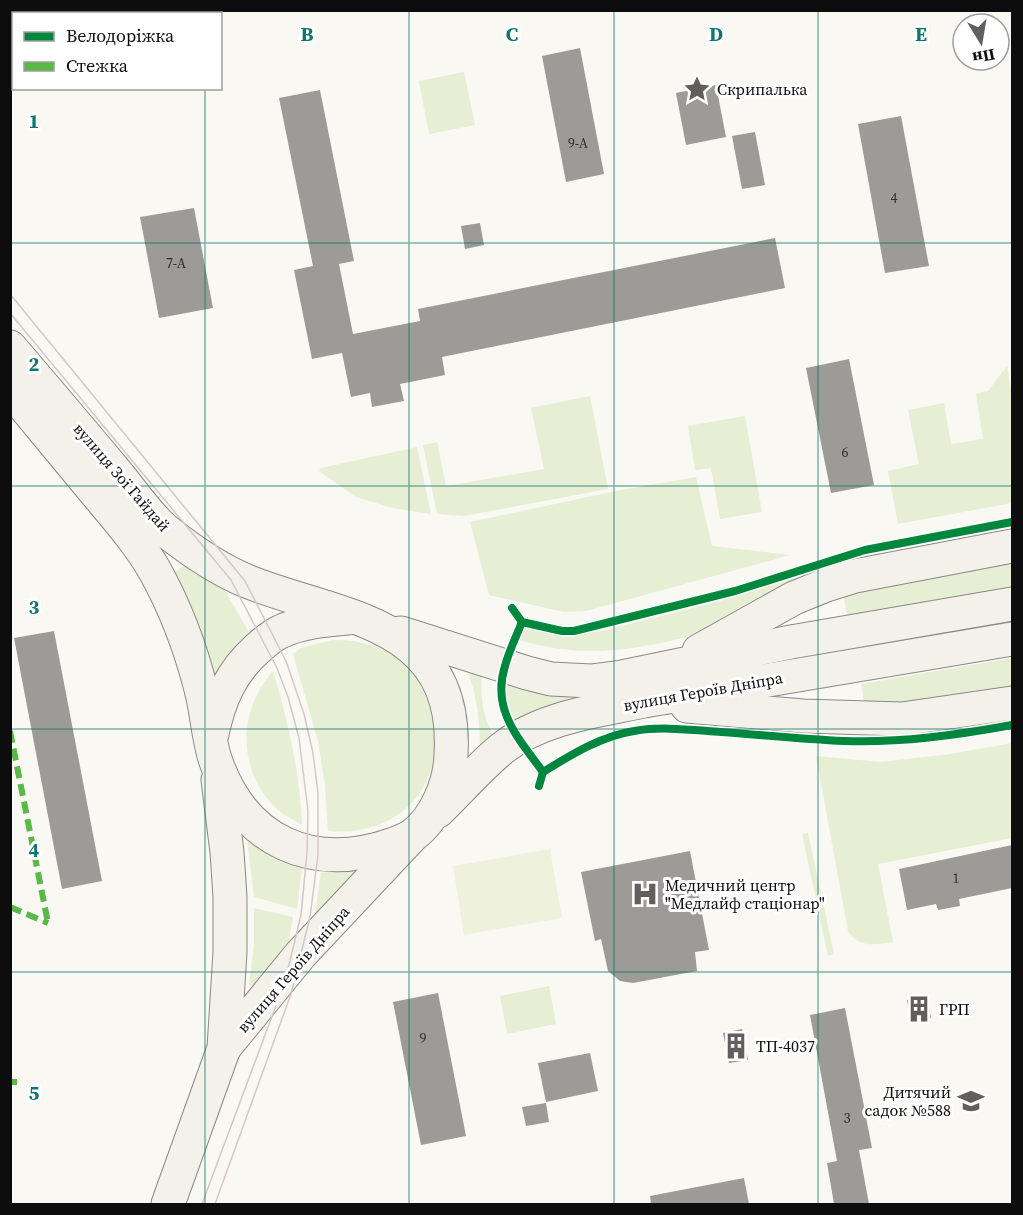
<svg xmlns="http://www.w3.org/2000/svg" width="1023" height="1215" font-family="'Source Serif 4',serif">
<rect width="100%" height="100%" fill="#faf8f2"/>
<g fill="#e6eed4">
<polygon points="464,72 475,125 429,134 419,81"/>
<polygon points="1007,366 1012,395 1012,503 898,524 888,471 919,464 908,410 944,403 951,444 983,439 976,394 988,391"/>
<polygon points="590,396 608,489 464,516 437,514 423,445 437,442 446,486 544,469 531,408"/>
<polygon points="745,416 762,512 720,519 711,468 695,470 688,426"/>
<polygon points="417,447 431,514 392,508 356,497 319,471 321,468"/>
<polygon points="696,477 712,546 790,555 586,611 564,612 489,595 470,522 621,490"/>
<polygon points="1012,555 1012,587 847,616 843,592"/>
<path d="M185 565 219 580 250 634C231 650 223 661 215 684L169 576Z"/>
<path d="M796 578C766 595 736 614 704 630 689 637 672 641 656 644 605 654 569 654 519 640L525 627 561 636 601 631 716 602Z"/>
<path d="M332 640C473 636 471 843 328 831L325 785 318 741 293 654 301 648Z"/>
<polygon points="1012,658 1012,690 865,708 861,684"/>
<path d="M466 667 482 672C480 698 483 720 497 742L480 756C480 725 478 696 466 667Z"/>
<path d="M273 671C288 721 300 773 302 825 294 820 285 816 278 810 237 773 237 711 273 671Z"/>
<polygon points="505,679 568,696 568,700 550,709 518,730 504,706"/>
<path d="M1012 743V838L878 864 893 942C874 945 859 948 848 931L816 756 881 762 951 754Z"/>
<polygon points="808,833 834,954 828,956 802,834"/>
<polygon points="250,838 270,853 302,868 297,909 254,897 247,839"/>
<polygon points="362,869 315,914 321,873"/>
<polygon points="254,908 293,917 288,946 253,986 249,985 254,945"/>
<polygon points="549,986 556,1024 507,1034 500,996"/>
</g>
<polygon fill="#eef2dd" points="550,849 562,918 464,935 453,866"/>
<g fill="#9d9b98">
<polygon points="580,48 604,174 566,182 542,56"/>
<polygon points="716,85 726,137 686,145 676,93"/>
<polygon points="320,90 354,261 339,264 353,334 420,321 418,309 775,238 785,288 442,357 445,375 400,384 404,401 372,407 370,393 351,397 342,353 312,359 294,270 313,266 279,98"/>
<polygon points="901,116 929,266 885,273 858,124"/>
<polygon points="755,132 765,185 742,189 732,136"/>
<polygon points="194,208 213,308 159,318 140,217"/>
<polygon points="480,223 484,245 465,249 461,226"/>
<polygon points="849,359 874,485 831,493 806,368"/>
<polygon points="54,631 102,881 62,889 14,638"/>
<polygon points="1012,845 1012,888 959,899 960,906 938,910 936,904 907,910 899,869"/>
<polygon points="690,851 709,950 695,952 697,971 633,983 620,981 608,971 601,939 595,941 581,872"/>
<polygon points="438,993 466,1136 421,1145 393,1002"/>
<polygon points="927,996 931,1018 911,1022 907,1000"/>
<polygon points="845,1008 872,1148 859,1150 869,1204 834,1204 827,1163 837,1161 810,1015"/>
<polygon points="742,1029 748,1060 729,1063 723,1033"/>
<polygon points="590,1053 598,1091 546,1102 538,1063"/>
<polygon points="546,1103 549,1122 526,1126 522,1107"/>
<polygon points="744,1178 749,1204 651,1204 650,1196"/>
</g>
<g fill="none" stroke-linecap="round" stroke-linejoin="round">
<g stroke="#8a8987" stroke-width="35">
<g id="secondary">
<path d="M10 347C45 388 80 429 115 471 131 490 146 513 165 530 190 550 219 570 249 582 343 619 459 621 451 755 450 783 436 818 413 835 408 839 401 841 394 844 312 873 243 842 215 759 208 737 207 712 201 689 191 650 175 607 155 571 139 543 117 518 96 493 67 458 39 424 10 389"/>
<polyline points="401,633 527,673 551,679 591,681 622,677 791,642 1012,604"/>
<polyline points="699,651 794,598 826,585 855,576 1012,546"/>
<polyline points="687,706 803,716 902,719 1012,703"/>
<path d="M212 734C219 700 231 672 257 649 264 643 271 636 280 632 301 622 325 620 348 618"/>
<path d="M438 811C459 791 482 764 504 747 543 717 597 711 644 701L1012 639"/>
<polyline points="224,1048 301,954 410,838"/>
<polyline points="168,1204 224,1048 230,952 230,897 227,852 218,780"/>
</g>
</g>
<use href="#secondary" stroke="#f4f1ea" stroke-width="33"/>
<g stroke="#d5c6c8" stroke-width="1.5">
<polyline points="10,294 245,581 286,661 304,714 313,753 318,793 318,855 310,917 291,994 215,1204"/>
<polyline points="10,313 231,580 277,668 288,697 299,738 308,811 307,853 301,915 287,973 274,1011 202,1204"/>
</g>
<g stroke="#58b947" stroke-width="6" stroke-dasharray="12 6" stroke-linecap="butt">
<polyline points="10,731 48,923"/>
<polyline points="10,907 48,923"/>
<polyline points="10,1082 17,1082"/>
</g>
<g stroke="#fff" stroke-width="11">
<g id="cycleway">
<polyline points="512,608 522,622 562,631 574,631 735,591 865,550 1012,522"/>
<path d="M522 622C516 637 509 651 505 666 491 710 519 739 543 772"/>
<path d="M539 786 543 772C571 755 601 736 634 731 662 726 692 730 721 732 762 735 803 739 844 741 901 743 957 735 1012 725"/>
</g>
</g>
<use href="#cycleway" stroke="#00873e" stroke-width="8"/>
</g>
<path fill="none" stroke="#0f766e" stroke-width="1.5" stroke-opacity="0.55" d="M205 10V14M409 10V1204M614 10V1204M818 10V1204M205 88V1204M10 243H1012M10 486H1012M10 729H1012M10 972H1012"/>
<defs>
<g id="sight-bare" transform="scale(2.07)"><path d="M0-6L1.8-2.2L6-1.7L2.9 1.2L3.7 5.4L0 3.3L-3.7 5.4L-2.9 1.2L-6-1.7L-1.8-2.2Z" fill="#605f5d" stroke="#fff" stroke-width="2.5" paint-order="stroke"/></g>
<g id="hospital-bare" transform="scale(2.07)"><path d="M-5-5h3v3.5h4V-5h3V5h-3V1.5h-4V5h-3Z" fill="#605f5d" stroke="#fff" stroke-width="2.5" paint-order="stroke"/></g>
<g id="building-bare" transform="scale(2.07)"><path d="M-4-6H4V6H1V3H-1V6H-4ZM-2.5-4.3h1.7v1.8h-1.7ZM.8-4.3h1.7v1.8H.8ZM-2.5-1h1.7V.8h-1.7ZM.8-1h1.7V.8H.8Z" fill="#605f5d" stroke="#fff" stroke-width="2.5" paint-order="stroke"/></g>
<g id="school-bare" transform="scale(2.07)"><path d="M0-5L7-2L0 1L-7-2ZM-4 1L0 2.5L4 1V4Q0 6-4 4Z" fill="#605f5d" stroke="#fff" stroke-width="2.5" paint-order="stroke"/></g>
</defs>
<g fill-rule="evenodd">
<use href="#sight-bare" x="697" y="89"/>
<use href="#hospital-bare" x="645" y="894"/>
<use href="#building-bare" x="919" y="1009"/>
<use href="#building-bare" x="736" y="1046"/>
<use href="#school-bare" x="971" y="1101"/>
</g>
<g text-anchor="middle" stroke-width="6" stroke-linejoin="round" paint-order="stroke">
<g font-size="14" fill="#313030">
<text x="578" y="148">9-А</text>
<text x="894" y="203">4</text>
<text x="176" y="268">7-А</text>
<text x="845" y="457">6</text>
<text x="956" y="883">1</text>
<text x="423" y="1043">9</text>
<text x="847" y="1123">3</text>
</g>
<g font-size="16" fill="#0d0d0d" stroke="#fff" text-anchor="start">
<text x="717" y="95">Скрипалька</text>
<text x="665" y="891">Медичний центр<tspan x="665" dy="18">"Медлайф стаціонар"</tspan></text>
<text x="939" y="1015">ГРП</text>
<text x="756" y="1052">ТП-4037</text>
<text x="951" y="1098" text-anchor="end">Дитячий<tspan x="951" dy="18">садок №588</tspan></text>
</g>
<g font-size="16" fill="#0d0d0d" stroke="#fff">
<text transform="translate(122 477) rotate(49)" y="6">вулиця Зої Гайдай</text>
<text transform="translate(703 691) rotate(-10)" y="6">вулиця Героїв Дніпра</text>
<text transform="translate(293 969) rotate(-49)" y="6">вулиця Героїв Дніпра</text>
</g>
</g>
<g font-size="20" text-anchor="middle" font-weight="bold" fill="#0f766e" stroke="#fff" stroke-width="6" stroke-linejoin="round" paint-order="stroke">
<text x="307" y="41">B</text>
<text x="512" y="41">C</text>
<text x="716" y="41">D</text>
<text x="921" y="41">E</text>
<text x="34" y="128">1</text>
<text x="34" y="371">2</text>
<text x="34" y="614">3</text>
<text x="34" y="857">4</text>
<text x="34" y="1100">5</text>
</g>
<rect width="1023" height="1215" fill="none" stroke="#0d0d0d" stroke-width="24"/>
<rect x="12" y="12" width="210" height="78" fill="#ffffff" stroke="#9e9e9e" stroke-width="1.5"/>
<rect x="24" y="32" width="30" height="9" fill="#00873e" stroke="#9e9e9e" stroke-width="1.5"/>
<text x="66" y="42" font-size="18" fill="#0d0d0d">Велодоріжка</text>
<rect x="24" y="62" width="30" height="9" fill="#58b947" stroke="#9e9e9e" stroke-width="1.5"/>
<text x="66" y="72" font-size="18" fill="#0d0d0d">Стежка</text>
<g transform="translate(981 42) rotate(169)"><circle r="28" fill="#ffffff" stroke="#9e9e9e" stroke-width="1.5"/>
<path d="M0-4.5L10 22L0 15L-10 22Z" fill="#605f5d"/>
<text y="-9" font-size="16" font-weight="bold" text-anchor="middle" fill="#0d0d0d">Пн</text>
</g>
</svg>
